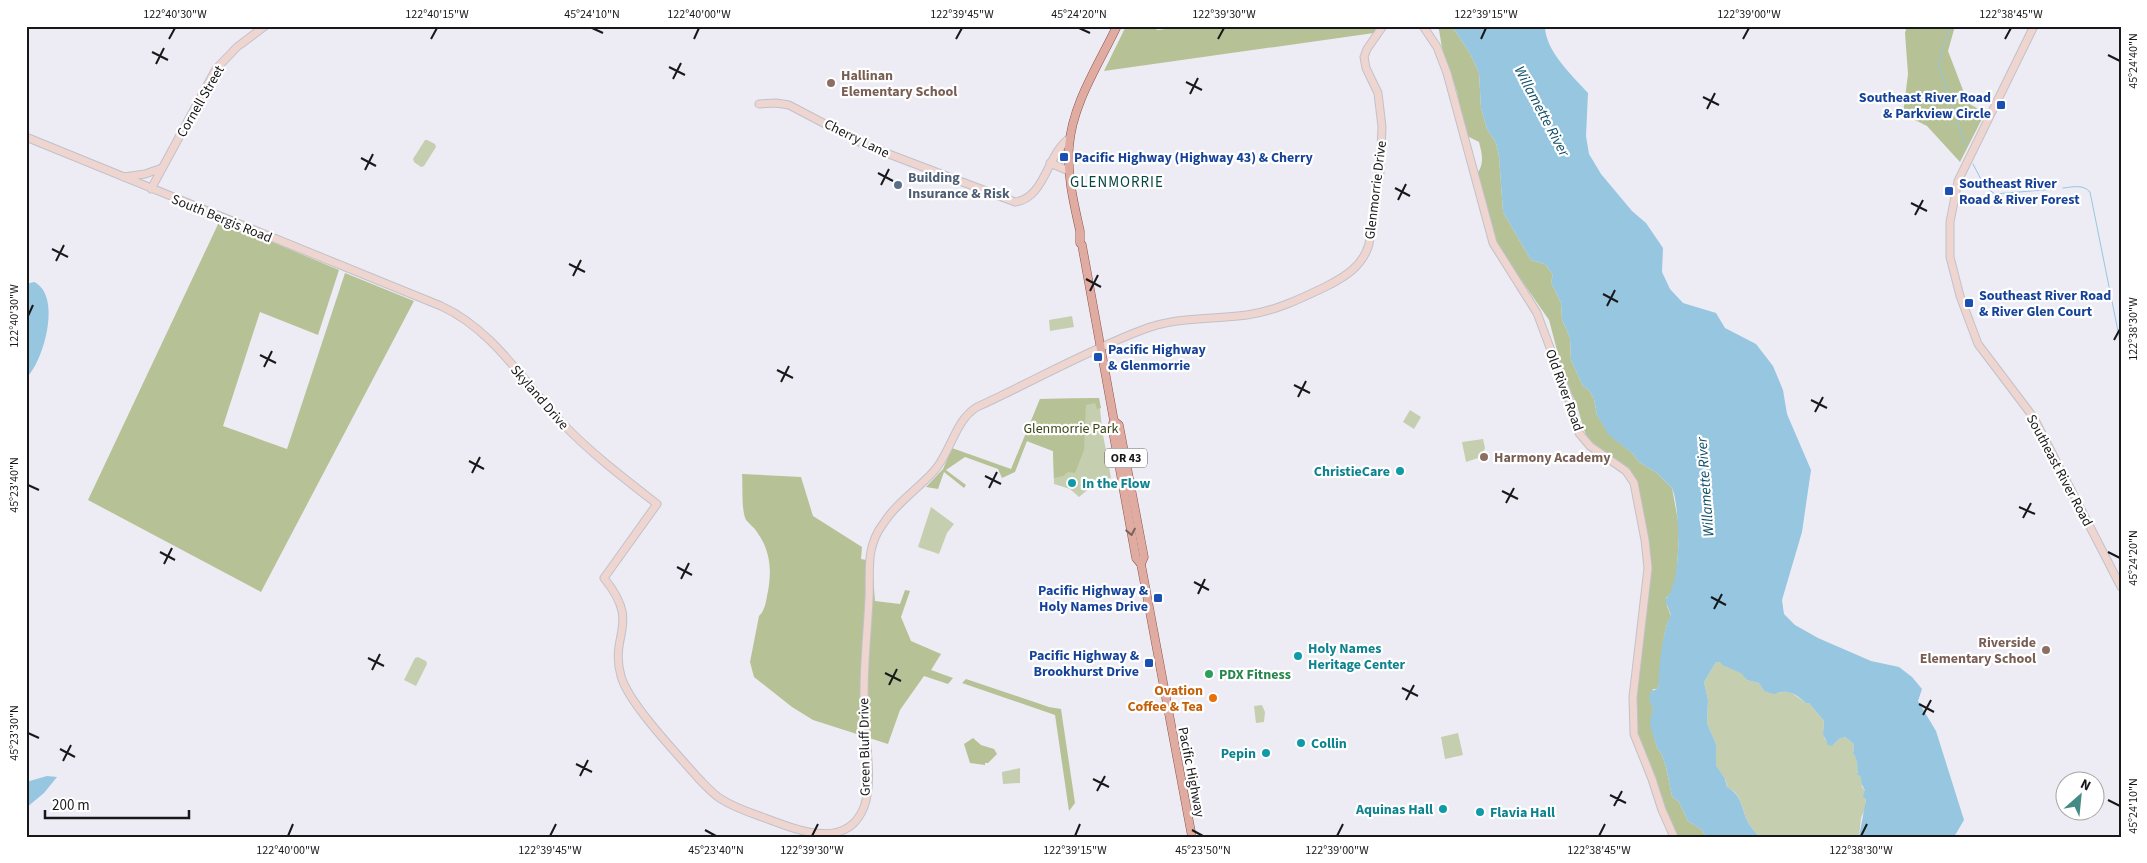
<svg xmlns="http://www.w3.org/2000/svg" width="2147" height="863" font-family="'Source Sans 3',sans-serif">
<rect width="100%" height="100%" fill="#edecf5"/>
<g fill="#c5ceaf">
<polygon points="425,140 427,140 435,144 436,147 424,166 421,167 414,162 413,159"/>
<polygon points="1072,316 1074,327 1050,331 1049,320"/>
<polygon points="1099,398 1102,429 1111,478 1098,481 1079,497 1070,489 1054,484 1053,451 1024,440 1040,399"/>
<polygon points="1410,410 1421,417 1414,429 1403,422"/>
<polygon points="1483,439 1485,448 1481,457 1466,462 1462,442"/>
<polygon points="931,507 954,524 947,533 939,554 918,547"/>
<polygon points="418,657 426,661 427,664 416,686 404,680 415,658"/>
<path d="M1716 662H1721L1726 667 1741 672 1747 680 1759 683 1764 691 1777 693 1789 691 1806 703H1809L1824 721C1823 730 1822 744 1833 745L1839 739 1845 737 1854 744 1853 753 1856 755C1855 761 1860 766 1857 773L1861 777 1862 787 1865 790 1866 807 1861 818 1859 837H1759C1756 832 1752 829 1749 824 1741 810 1743 794 1727 787L1726 781 1716 765V744L1707 723 1708 700 1704 682Z"/>
<polygon points="1262,705 1265,712 1264,722 1256,723 1254,706"/>
<polygon points="1458,733 1463,755 1445,759 1441,737"/>
<polygon points="1020,768 1020,783 1003,784 1002,772"/>
</g>
<g fill="#b6c295">
<polygon points="1126,26 1149,26 1158,30 1186,26 1378,26 1374,33 1104,71"/>
<path d="M1436 26H1452L1471 55 1479 73 1481 108 1487 129 1496 143 1499 156 1503 212 1531 260 1545 264 1553 275 1551 282 1561 303 1562 319 1570 338 1571 360 1583 386 1589 390 1594 399 1597 415 1610 435 1633 454 1639 462 1657 473 1672 488 1680 531C1676 545 1681 590 1666 598L1667 606 1671 616C1663 627 1663 653 1660 668 1660 674 1661 678 1658 683L1659 686 1657 689H1653L1650 697 1653 710 1651 725 1657 748 1662 755 1666 767 1672 796 1679 802 1688 821 1702 830 1706 837H1678L1661 798 1636 732 1635 699 1644 615 1645 529 1626 467 1603 452 1588 439 1584 430 1578 409 1562 369 1549 320 1501 251 1492 234 1482 198 1481 184 1476 175C1485 164 1482 154 1479 142L1465 135 1457 92 1442 48 1439 30Z"/>
<polygon points="1907,26 1955,26 1948,51 1968,103 1985,113 1960,162 1927,126 1903,114 1908,74 1905,33"/>
<polygon points="220,220 339,270 318,335 260,312 223,426 287,449 345,273 414,301 261,592 88,500"/>
<polygon points="1099,398 1101,408 1097,409 1095,403 1086,405 1084,450 1075,473 1068,472 1063,476 1054,478 1053,451 1027,441 1015,472 1002,478 998,469 965,457 946,470 966,485 964,488 944,472 938,489 926,487 943,469 952,448 1011,469 1040,399"/>
<path d="M742 474 801 477 813 516 862 547 861 559 872 561 875 601 900 604 905 590 910 591 901 617 911 641 941 654 931 670 953 678 948 684 924 676 900 710 888 744 813 720 792 707 754 677 750 662 759 616C766 609 766 600 768 591 772 569 770 550 757 532 754 527 749 524 746 520 741 510 743 485 742 474Z"/>
<polygon points="966,679 1049,707 1061,709 1075,803 1069,811 1055,715 962,683"/>
<polygon points="973,738 981,745 994,749 997,754 988,763 985,763 985,765 970,763 964,744"/>
</g>
<g fill="#96c6e0">
<path d="M1452 26H1545C1545 51 1573 76 1588 93L1586 136 1589 154 1601 174 1632 211 1646 223 1663 248 1662 272 1670 289 1683 303 1716 313 1725 328 1756 344 1773 366 1783 390 1787 414 1811 470 1802 532 1782 600 1784 614 1795 625 1818 638 1871 661 1899 667 1912 677 1922 689 1918 701 1936 731 1964 820 1954 837H1859L1866 800 1863 796 1865 790C1861 784 1861 783 1861 777L1857 774C1859 769 1856 759 1855 755L1853 754 1854 744 1845 737 1839 739 1832 746 1828 745 1823 734 1824 721 1809 703H1806C1794 693 1789 689 1774 694L1764 691 1759 683 1747 680 1741 673 1724 666 1720 662H1716L1704 682 1708 700 1707 723 1716 744V765L1725 779 1727 787C1743 795 1741 810 1749 824 1752 829 1756 832 1759 837H1706L1702 830 1688 821 1679 802 1672 796 1666 767 1662 755 1657 748 1650 725 1651 715 1653 710 1649 699 1651 691 1657 689 1659 686 1657 683 1659 681C1658 670 1664 624 1671 615L1665 600C1682 584 1680 518 1674 494L1672 488 1657 473 1639 462 1633 454 1609 435 1597 415 1594 399 1589 390 1583 386 1571 360 1570 338 1562 319 1561 303 1551 282 1553 275 1545 264 1531 260 1503 212 1499 156 1496 143 1487 129 1481 108 1479 73 1471 55Z"/>
<path d="M34 282C62 295 44 360 27 377L26 284Z"/>
<polygon points="47,776 57,777 44,793 26,808 26,782"/>
</g>
<g fill="none" stroke-linecap="round" stroke-linejoin="round">
<g stroke="#96c6e0" stroke-width="1">
<polyline points="1951,26 1942,49 1939,66 1965,145"/>
<polyline points="1973,164 1985,187 1995,194 2055,189"/>
<path d="M2063 188C2073 187 2083 184 2090 192L2121 346"/>
</g>
<g stroke="#c1c1ca" stroke-width="9">
<g id="secondary">
<polyline points="1423,26 1437,47 1447,73 1493,243 1537,313 1567,393 1579,433 1590,446 1626,471 1634,483 1645,540 1648,568 1633,697 1634,734 1652,779 1662,810 1674,837"/>
<polyline points="2034,26 1958,181 1950,222 1950,257 1960,296 1978,344 2034,418 2121,587"/>
<path d="M759 104 776 103 789 105 865 145 1015 202C1045 199 1047 153 1070 138"/>
<path d="M26 137 441 306C494 330 524 383 564 425 592 454 625 479 657 504L604 578C642 625 609 633 621 676 628 703 679 756 699 779 706 786 713 794 721 799 735 808 751 813 765 818 797 830 847 851 864 807 873 784 866 745 865 720 862 680 867 639 869 599 870 583 868 567 871 551 873 541 877 532 883 524 896 503 918 489 934 471 951 452 955 420 977 407 1032 382 1086 351 1142 330 1177 316 1211 320 1247 315 1275 311 1300 299 1325 287 1345 277 1363 266 1369 244L1380 172 1382 127 1378 93 1366 68 1364 57 1367 49 1383 26"/>
<polyline points="1050,163 1069,171"/>
<polyline points="124,177 145,174 162,168"/>
<polyline points="151,189 216,69 237,47 265,26"/>
</g>
</g>
<g stroke="#8c534a" stroke-width="9">
<g id="primary">
<path d="M1117 26C1099 64 1072 104 1069 147 1067 176 1074 204 1080 231V243L1082 245 1114 421 1112 426 1136 558 1141 564 1192 837"/>
<polyline points="1114,421 1119,425 1144,557 1141,564"/>
</g>
</g>
<use href="#secondary" stroke="#efd5d0" stroke-width="7"/>
<use href="#primary" stroke="#e0aba1" stroke-width="8"/>
</g>
<defs><path id="oneway-chevron" d="M-2-3.5L2.5 0L-2 3.5" fill="none" stroke-width="1.6" stroke-linecap="round" stroke-linejoin="round" transform="scale(1.25)"/></defs>
<use stroke="#7c625e" href="#oneway-chevron" transform="translate(1131 532) rotate(79)"/>
<path fill="none" stroke="#18181b" stroke-width="2" d="M592 28 603 33M1079 28 1090 33M169 39 175 28M431 39 437 28M694 39 699 28M956 39 962 28M1218 39 1224 28M1481 39 1486 28M1743 39 1749 28M2005 39 2011 28M152 52 168 60M2108 55 2120 61M156 64 164 48M669 67 685 75M673 79 681 63M1186 82 1202 90M1190 94 1198 78M1703 97 1719 105M1707 109 1715 93M361 158 376 166M365 170 373 154M878 173 893 181M881 185 889 169M1395 188 1410 196M1398 200 1406 184M1911 203 1927 211M1915 215 1923 200M52 249 68 257M56 261 64 245M569 264 585 272M573 276 581 260M1086 279 1101 287M1090 291 1098 275M1603 294 1618 302M1607 306 1615 290M28 316 33 305M2114 340 2120 329M260 355 276 363M264 367 272 351M777 370 793 378M781 382 789 366M1294 385 1310 393M1298 397 1306 381M1811 400 1827 408M1815 412 1823 397M469 461 484 469M472 473 480 457M985 476 1001 484M28 485 39 490M989 488 997 472M1502 491 1518 499M1506 503 1514 488M2019 507 2035 514M2023 518 2031 503M160 552 175 560M2108 552 2120 558M164 564 172 548M677 567 692 575M681 579 689 563M1194 582 1209 590M1198 594 1205 579M1711 597 1726 605M1714 609 1722 594M368 658 384 666M372 670 380 654M885 673 901 681M889 685 897 669M1402 688 1418 696M1406 700 1414 685M1919 704 1934 712M1923 715 1931 700M28 733 39 738M60 749 75 757M63 761 71 745M576 764 592 772M580 776 588 760M1093 779 1109 787M1097 791 1105 776M1610 795 1626 803M2108 800 2120 806M1614 806 1622 791M705 830 716 836M1192 830 1203 836M288 836 293 824M550 836 556 824M812 836 818 824M1075 836 1080 824M1337 836 1343 824M1599 836 1605 824M1861 836 1867 824"/>
<g fill="#8d6e63" stroke="#fff" stroke-width="2">
<circle cx="831" cy="83" r="5"/>
<circle cx="1484" cy="457" r="5"/>
<circle cx="2046" cy="650" r="5"/>
</g>
<g fill="#1a4fb4" stroke="#fff" stroke-width="2">
<rect x="1996" y="100" width="10" height="10" rx="2.5"/>
<rect x="1059" y="152" width="10" height="10" rx="2.5"/>
<rect x="1944" y="186" width="10" height="10" rx="2.5"/>
<rect x="1964" y="298" width="10" height="10" rx="2.5"/>
<rect x="1093" y="352" width="10" height="10" rx="2.5"/>
<rect x="1153" y="593" width="10" height="10" rx="2.5"/>
<rect x="1144" y="658" width="10" height="10" rx="2.5"/>
</g>
<circle fill="#5c6f8a" stroke="#fff" stroke-width="2" cx="898" cy="185" r="5"/>
<g fill="#0f9aa8" stroke="#fff" stroke-width="2">
<circle cx="1400" cy="471" r="5"/>
<circle cx="1072" cy="483" r="5"/>
<circle cx="1298" cy="656" r="5"/>
<circle cx="1301" cy="743" r="5"/>
<circle cx="1266" cy="753" r="5"/>
<circle cx="1443" cy="809" r="5"/>
<circle cx="1480" cy="812" r="5"/>
</g>
<circle fill="#2e9e5b" stroke="#fff" stroke-width="2" cx="1209" cy="674" r="5"/>
<circle fill="#e8710a" stroke="#fff" stroke-width="2" cx="1213" cy="698" r="5"/>
<g text-anchor="middle" stroke-width="4.5" stroke-linejoin="round" paint-order="stroke">
<rect fill="#fff" stroke="#5d5d5f" stroke-width="1" x="1105" y="448.5" width="42" height="19" rx="4"/>
<g font-size="12" font-weight="bold" fill="#18181b">
<text x="1126" y="462">OR 43</text>
</g>
<g font-size="14" font-weight="bold" fill="#785e54" stroke="#fff" text-anchor="start">
<text x="841" y="80">Hallinan<tspan x="841" dy="16">Elementary School</tspan></text>
<text x="1494" y="462">Harmony Academy</text>
<text x="2036" y="647" text-anchor="end">Riverside<tspan x="2036" dy="16">Elementary School</tspan></text>
</g>
<g font-size="14" font-weight="bold" fill="#164399" stroke="#fff" text-anchor="start">
<text x="1991" y="102" text-anchor="end">Southeast River Road<tspan x="1991" dy="16">&amp; Parkview Circle</tspan></text>
<text x="1074" y="162">Pacific Highway (Highway 43) &amp; Cherry</text>
<text x="1959" y="188">Southeast River<tspan x="1959" dy="16">Road &amp; River Forest</tspan></text>
<text x="1979" y="300">Southeast River Road<tspan x="1979" dy="16">&amp; River Glen Court</tspan></text>
<text x="1108" y="354">Pacific Highway<tspan x="1108" dy="16">&amp; Glenmorrie</tspan></text>
<text x="1148" y="595" text-anchor="end">Pacific Highway &amp;<tspan x="1148" dy="16">Holy Names Drive</tspan></text>
<text x="1139" y="660" text-anchor="end">Pacific Highway &amp;<tspan x="1139" dy="16">Brookhurst Drive</tspan></text>
</g>
<g font-size="14" fill="#18181b" stroke="#fff">
<text transform="translate(200 101) rotate(-60)" y="5">Cornell Street</text>
<text transform="translate(857 138) rotate(26)" y="5">Cherry Lane</text>
<text transform="translate(1375 190) rotate(-83)" y="5">Glenmorrie Drive</text>
<text transform="translate(222 218) rotate(22)" y="5">South Bergis Road</text>
<text transform="translate(1565 390) rotate(70)" y="5">Old River Road</text>
<text transform="translate(540 397) rotate(49)" y="5">Skyland Drive</text>
<text transform="translate(2060 470) rotate(62)" y="5">Southeast River Road</text>
<text transform="translate(864 747) rotate(-91)" y="5">Green Bluff Drive</text>
<text transform="translate(1192 772) rotate(79)" y="5">Pacific Highway</text>
</g>
<g font-size="14" font-weight="bold" fill="#4e5e75" stroke="#fff" text-anchor="start">
<text x="908" y="182">Building<tspan x="908" dy="16">Insurance &amp; Risk</tspan></text>
</g>
<g font-size="14" fill="#3a4512" stroke="#fff">
<text x="1071" y="433">Glenmorrie Park</text>
</g>
<g font-size="14" font-weight="bold" fill="#0d838f" stroke="#fff" text-anchor="start">
<text x="1390" y="476" text-anchor="end">ChristieCare</text>
<text x="1082" y="488">In the Flow</text>
<text x="1308" y="653">Holy Names<tspan x="1308" dy="16">Heritage Center</tspan></text>
<text x="1311" y="748">Collin</text>
<text x="1256" y="758" text-anchor="end">Pepin</text>
<text x="1433" y="814" text-anchor="end">Aquinas Hall</text>
<text x="1490" y="817">Flavia Hall</text>
</g>
<g font-size="14" font-weight="bold" fill="#27864d" stroke="#fff" text-anchor="start">
<text x="1219" y="679">PDX Fitness</text>
</g>
<g font-size="14" font-weight="bold" fill="#c56008" stroke="#fff" text-anchor="end">
<text x="1203" y="695">Ovation<tspan x="1203" dy="16">Coffee &amp; Tea</tspan></text>
</g>
<g font-size="15" font-style="italic" fill="#0c4c66" stroke="#fff">
<text transform="translate(1542 111) rotate(62)" y="5">Willamette River</text>
<text transform="translate(1705 487) rotate(-94)" y="5">Willamette River</text>
</g>
<g font-size="15" letter-spacing="1" fill="#064742" stroke="#fff">
<text x="1117" y="187">GLENMORRIE</text>
</g>
</g>
<rect width="2147" height="863" fill="none" stroke="#ffffff" stroke-width="55"/>
<g transform="translate(2080 796) rotate(27)"><circle r="24" fill="#ffffff" stroke="#a3a3a4"/>
<path d="M0-4L9 19L0 12L-9 19Z" fill="#458b85"/>
<text y="-8" font-size="14" font-weight="bold" text-anchor="middle" fill="#18181b">N</text>
</g>
<path d="M45 810v8h144v-8" fill="none" stroke="#18181b" stroke-width="2.5"/>
<text x="52" y="810" font-size="15" fill="#18181b" stroke="#ffffff" stroke-width="4" paint-order="stroke">200 m</text>
<rect x="28" y="28" width="2092" height="808" fill="none" stroke="#18181b" stroke-width="2"/>
<g font-size="12" text-anchor="middle" fill="#18181b">
<text x="175" y="18">122°40'30"W</text>
<text x="437" y="18">122°40'15"W</text>
<text x="592" y="18">45°24'10"N</text>
<text x="699" y="18">122°40'00"W</text>
<text x="962" y="18">122°39'45"W</text>
<text x="1079" y="18">45°24'20"N</text>
<text x="1224" y="18">122°39'30"W</text>
<text x="1486" y="18">122°39'15"W</text>
<text x="1749" y="18">122°39'00"W</text>
<text x="2011" y="18">122°38'45"W</text>
<text transform="translate(2133 61) rotate(-90)" y="4">45°24'40"N</text>
<text transform="translate(14 316) rotate(-90)" y="4">122°40'30"W</text>
<text transform="translate(2133 329) rotate(-90)" y="4">122°38'30"W</text>
<text transform="translate(14 485) rotate(-90)" y="4">45°23'40"N</text>
<text transform="translate(2133 558) rotate(-90)" y="4">45°24'20"N</text>
<text transform="translate(14 733) rotate(-90)" y="4">45°23'30"N</text>
<text transform="translate(2133 806) rotate(-90)" y="4">45°24'10"N</text>
<text x="288" y="854">122°40'00"W</text>
<text x="550" y="854">122°39'45"W</text>
<text x="716" y="854">45°23'40"N</text>
<text x="812" y="854">122°39'30"W</text>
<text x="1075" y="854">122°39'15"W</text>
<text x="1203" y="854">45°23'50"N</text>
<text x="1337" y="854">122°39'00"W</text>
<text x="1599" y="854">122°38'45"W</text>
<text x="1861" y="854">122°38'30"W</text>
</g>
</svg>
